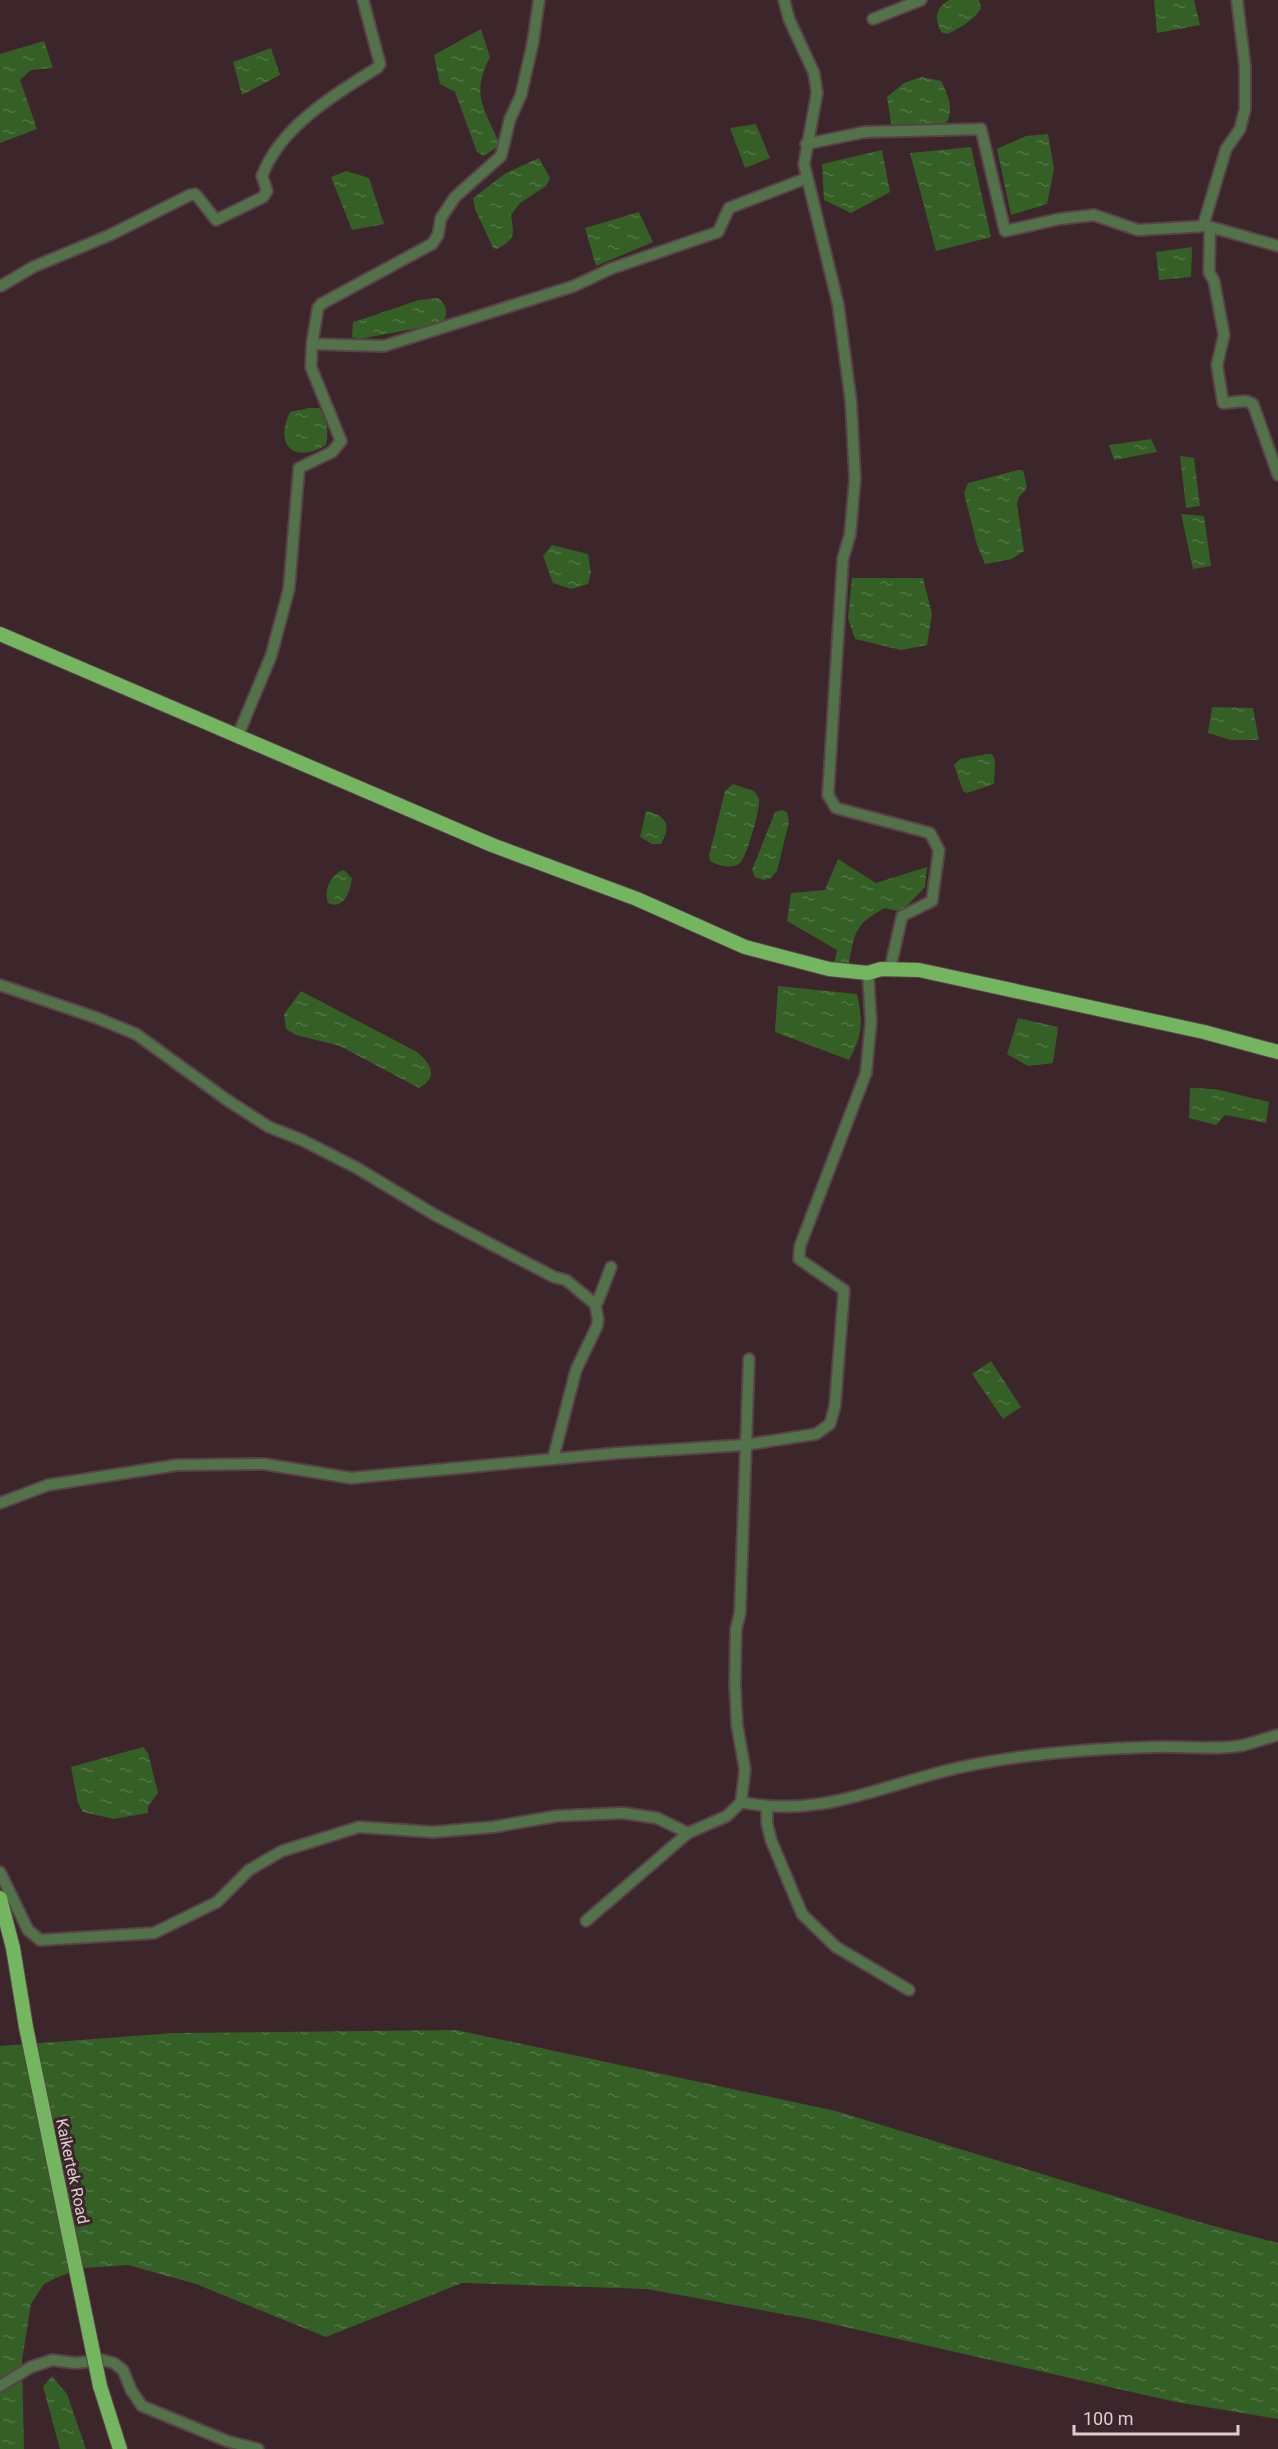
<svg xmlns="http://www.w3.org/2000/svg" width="1278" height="2449" font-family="Roboto,sans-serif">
<defs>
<pattern id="water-ripples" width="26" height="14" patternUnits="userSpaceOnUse" patternTransform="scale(1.5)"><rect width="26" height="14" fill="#346025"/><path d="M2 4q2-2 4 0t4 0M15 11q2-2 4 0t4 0" fill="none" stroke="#517644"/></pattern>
</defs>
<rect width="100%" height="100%" fill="#3c252b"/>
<g fill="url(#water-ripples)">
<path d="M949 0H979L981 8C976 19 958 29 947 34L941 32C934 17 935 9 949 0Z"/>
<polygon points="1154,0 1194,0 1200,25 1157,33"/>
<path d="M481 29 490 57C470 96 485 108 500 145L484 156 477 152 455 92 440 84 434 55Z"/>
<polygon points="44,41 53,68 31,70 20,80 37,129 0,143 0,54"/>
<polygon points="271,48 280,75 242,95 233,62"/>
<path d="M921 77 941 81C948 95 955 111 945 125L898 130 891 123 887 97 904 83Z"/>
<polygon points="756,124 770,158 745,168 730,128"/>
<polygon points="1048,134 1054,169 1047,204 1011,215 997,149 1026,136"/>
<polygon points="971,147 991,237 936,251 910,153"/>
<polygon points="882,150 890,192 851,213 824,200 822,164"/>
<path d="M539 158 550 178 546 186 520 203 511 215C514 235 516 239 497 249L493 248 475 209 473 198 506 173Z"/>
<polygon points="346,171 369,178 384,224 352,230 331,177"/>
<polygon points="639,212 653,242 596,266 585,228"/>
<polygon points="1192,247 1191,277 1159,280 1156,252"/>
<path d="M438 298C448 306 449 315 441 324L359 339 352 337 353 322 357 321 419 300Z"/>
<path d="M309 408H319C327 416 329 434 326 445 294 464 274 446 290 412Z"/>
<polygon points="1151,439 1157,452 1114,460 1109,445"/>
<polygon points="1180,456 1194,458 1200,506 1186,508"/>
<polygon points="1018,470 1023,470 1027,488 1019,497 1017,504 1024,551 1012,559 985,564 977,545 964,493 968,483"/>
<polygon points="1181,514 1204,516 1211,566 1193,569"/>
<polygon points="552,545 588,554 591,573 588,584 571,589 553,583 543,556"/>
<polygon points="852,578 923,578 932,614 927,645 901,650 855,639 848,618"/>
<polygon points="1212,707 1253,708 1259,740 1231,740 1208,733"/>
<polygon points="987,754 992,754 995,760 994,784 967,793 963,791 954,765 960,759"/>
<path d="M733 784 754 791C754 791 759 798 759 799 761 807 747 855 741 862 734 870 718 866 710 861L709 856 725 791Z"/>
<polygon points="782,810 787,812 789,822 777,871 771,878 763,880 755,877 752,870 775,812"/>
<path d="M646 811C666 815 672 825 661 844H652L640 837Z"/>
<path d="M838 859 876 883 927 867 925 887 901 912 885 908C856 923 854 932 849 964H834L837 950 787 921 791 893 825 890Z"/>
<path d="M344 870 352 878C350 892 344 910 328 903 323 891 331 873 344 870Z"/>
<path d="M778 986 857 994C863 1024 863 1033 849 1060L775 1032Z"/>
<path d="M301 991 417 1052C431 1064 439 1077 419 1088L340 1046 296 1035 286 1029 284 1014Z"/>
<polygon points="1018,1018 1058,1027 1053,1063 1028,1066 1007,1054"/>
<polygon points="1190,1088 1215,1089 1269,1102 1266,1123 1225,1115 1216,1125 1189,1118"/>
<polygon points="991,1361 1021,1407 1003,1419 972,1374"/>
<polygon points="143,1747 148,1753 158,1793 148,1806 148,1813 114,1819 83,1812 78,1803 71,1767"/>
<polygon points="456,2030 836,2111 1199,2222 1278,2243 1278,2419 1176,2402 810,2319 647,2289 462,2283 326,2337 196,2284 128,2265 84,2268 58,2277 44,2284 31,2304 22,2360 24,2449 0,2449 0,2046 174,2033"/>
<polygon points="52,2376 67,2394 86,2449 60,2449 43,2387"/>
</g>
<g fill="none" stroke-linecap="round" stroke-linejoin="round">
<g stroke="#594349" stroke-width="14">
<g id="minor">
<polyline points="784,0 789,19 814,73 817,93 804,164 838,304 851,402 855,479 850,535 843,558 828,795 836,808 930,833 939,850 932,901 902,916 890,969"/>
<polyline points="873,19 921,0"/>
<polyline points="806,144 865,132 981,129 1005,231 1059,219 1094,215 1138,230 1207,226 1278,246"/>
<polyline points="1203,226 1226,149 1240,129 1245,109 1245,66 1237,0"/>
<polyline points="1210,228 1209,272 1214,281 1224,335 1217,365 1223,403 1246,401 1253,404 1278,475"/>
<path d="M1 286 33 267 110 235 190 195 195 194 198 197 216 220 263 197 267 191 262 176C280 127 335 94 377 68L380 64 363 0"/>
<polyline points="312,344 318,308 321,304 432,244 438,235 441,218 455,197 501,156 510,119 521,95 533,42 539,0"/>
<polyline points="238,735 271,656 289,589 299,468 332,452 341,441 311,367 312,344 384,346 574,286 610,269 718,232 729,208 807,178"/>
<polyline points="0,985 97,1018 136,1034 227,1100 269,1127 302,1140 357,1168 435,1215 554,1277 566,1280 595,1304 598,1301 611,1267"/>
<path d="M749 1359 740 1613 736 1629 735 1684 737 1725 745 1770 741 1802C818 1818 875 1788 949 1770 1015 1754 1085 1749 1152 1747 1180 1746 1211 1750 1239 1746 1252 1744 1265 1738 1278 1735"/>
<polyline points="553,1459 576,1370 597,1326 598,1319 595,1304"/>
<polyline points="0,1503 48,1485 177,1465 264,1464 351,1478 618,1453 744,1445 816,1434 830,1424 835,1406 844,1290 799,1259 800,1246 866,1073 871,1022 868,973"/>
<polyline points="767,1808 767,1823 771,1840 802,1914 836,1947 909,1990"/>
<polyline points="0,1872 28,1930 40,1940 154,1933 217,1902 249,1870 282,1851 359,1827 433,1832 493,1827 557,1816 623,1813 657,1818 688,1833 727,1816 741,1802"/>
<polyline points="586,1921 688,1833"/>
<polyline points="0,2386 31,2367 52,2360 75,2363 102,2360 114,2363 123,2370 131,2390 142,2406 227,2441 258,2449"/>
</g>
</g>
<g stroke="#594349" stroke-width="16">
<g id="major">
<polyline points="0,634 492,845 637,899 745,947 829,969 868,973 881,969 919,970 1204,1032 1278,1052"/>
<polyline points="0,1898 13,1948 26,2027"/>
<polyline points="100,2386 120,2449"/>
</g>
</g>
<use href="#minor" stroke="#527249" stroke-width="10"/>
<use href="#major" stroke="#74b65f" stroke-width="14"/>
<g stroke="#594349" stroke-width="16" stroke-linecap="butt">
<polyline id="major-bridge" points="26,2027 100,2386"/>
</g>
<use href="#major-bridge" stroke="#74b65f" stroke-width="14"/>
</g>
<g text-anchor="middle" stroke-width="6" stroke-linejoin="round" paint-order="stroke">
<g font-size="16" fill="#deced2" stroke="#3c252b">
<text transform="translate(73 2171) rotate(78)" y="6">Kaikertek Road</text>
</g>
</g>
<path d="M1074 2425v9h164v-9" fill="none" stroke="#deced2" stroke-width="3"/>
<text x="1083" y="2425" font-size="18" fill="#deced2" stroke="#3c252b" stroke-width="4.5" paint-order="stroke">100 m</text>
</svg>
